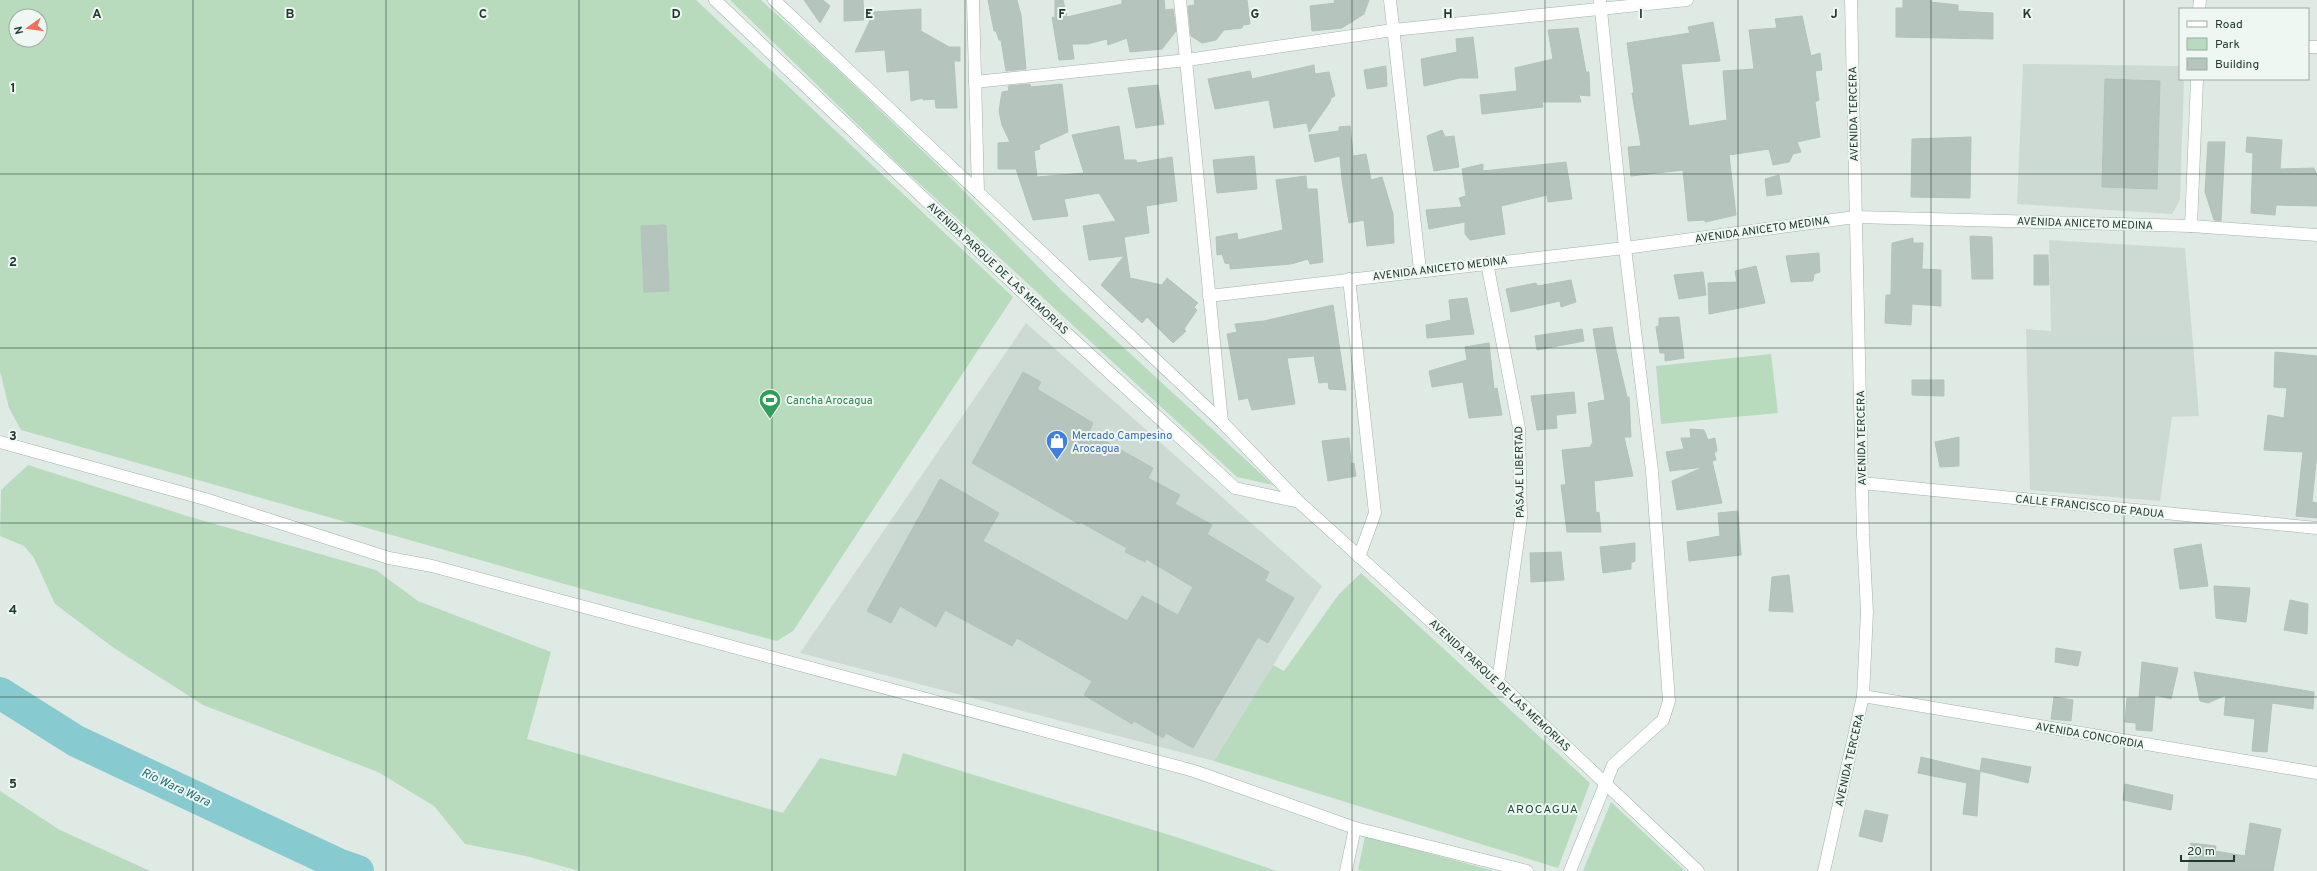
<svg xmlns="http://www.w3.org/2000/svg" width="2317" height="871" font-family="Overpass,sans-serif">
<rect width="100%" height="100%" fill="#dfeae4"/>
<g fill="#cddad3">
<polygon points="2023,64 2180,66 2180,79 2184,79 2180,200 2172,214 2017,204"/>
<polygon points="2049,240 2185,248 2199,416 2172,417 2160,501 2030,490 2026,329 2051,331"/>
<polygon points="1026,323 1322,586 1214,761 800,653"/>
</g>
<g fill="#b8dbbe" fill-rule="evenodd">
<path d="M0 0H696L1013 297 793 631 777 641 600 594 21 430 9 408 0 371ZM16 16H40V40H16Z"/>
<polygon points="730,0 761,0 837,69 954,181 1062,291 1273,485 1237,477 896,162"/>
<polygon points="1771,354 1778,413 1661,424 1656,366"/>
<polygon points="28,465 187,516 376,570 418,601 551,652 527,739 783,813 820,758 896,776 903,753 1176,837 1277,871 579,871 526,856 465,844 434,806 378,772 203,705 114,648 55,604 34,558 24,546 0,536 1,490"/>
<polygon points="1361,573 1590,783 1558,868 1214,761 1273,665 1284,671 1339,594"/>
<polygon points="0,791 60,830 150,871 0,871"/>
<polygon points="1611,802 1685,871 1583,871"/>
<polygon points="1365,836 1494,871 1364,871 1358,870"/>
</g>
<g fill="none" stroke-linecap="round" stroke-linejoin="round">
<polyline stroke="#87cacf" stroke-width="32" points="0,693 76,741 338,864 358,871"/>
</g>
<g fill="#b5c5bd" stroke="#b2c3bb">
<polygon points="804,0 823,0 830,6 820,23"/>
<polygon points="844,0 863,0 864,20 844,21"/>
<polygon points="988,0 1017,0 1021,15 1026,69 1006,71 1001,40 999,40 996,31 994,31"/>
<polygon points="1055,0 1063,0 1067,17 1122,4 1122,0 1164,0 1165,10 1173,9 1176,31 1162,49 1130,52 1127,38 1108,45 1107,39 1087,44 1072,44 1074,59 1059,60 1052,17 1055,18"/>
<polygon points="1194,0 1247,0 1250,24 1243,25 1242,28 1224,30 1216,40 1202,43 1191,36 1188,6 1195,5"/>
<polygon points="1334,0 1369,0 1364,14 1342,28 1312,31 1310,6 1335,3"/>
<polygon points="1903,0 1931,0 1931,2 1958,5 1958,11 1993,13 1993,39 1896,37 1896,8 1903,8"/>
<polygon points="921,9 921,31 949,47 960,47 960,61 954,61 957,108 936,108 935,99 923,100 923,98 911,101 909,70 887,72 885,50 855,52 874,12"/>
<polygon points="1802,16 1811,56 1820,53 1822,70 1815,71 1819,100 1815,102 1820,137 1797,142 1801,152 1793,154 1789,162 1773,165 1769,149 1729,155 1736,215 1705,222 1705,220 1688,221 1683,170 1631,176 1628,147 1641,146 1632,93 1634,93 1627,43 1690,33 1688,27 1713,22 1720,61 1681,64 1689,126 1727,120 1723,71 1754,69 1749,30 1777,28 1775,19"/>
<polygon points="1578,28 1586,72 1589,72 1590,96 1579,95 1581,102 1542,102 1543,107 1482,114 1480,95 1517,91 1515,68 1553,59 1548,30"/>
<polygon points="1473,37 1478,78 1460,78 1424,86 1421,59 1457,52 1456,39"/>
<polygon points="1314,65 1315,74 1329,72 1335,96 1331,98 1330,102 1309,132 1307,123 1274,128 1269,100 1215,109 1208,79 1250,71 1252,79"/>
<polygon points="1386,66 1387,86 1367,89 1364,70"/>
<polygon points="2105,79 2160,81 2157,189 2102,187"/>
<polygon points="1030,84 1031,87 1062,84 1068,132 1039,145 1040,149 1034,151 1037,177 1084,173 1072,135 1119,126 1124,160 1136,160 1137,163 1172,157 1177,201 1146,206 1149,233 1124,237 1130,278 1162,285 1167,278 1198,303 1194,307 1197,310 1184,329 1186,331 1173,343 1147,317 1142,323 1101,285 1124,256 1089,260 1083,226 1116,221 1099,193 1064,199 1068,216 1033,220 1016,169 998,169 998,143 1010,142 1002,125 999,111 1002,92 1009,91 1008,86"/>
<polygon points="1158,85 1164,124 1136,128 1128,88"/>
<polygon points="1350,126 1353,156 1366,154 1371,180 1382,177 1393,214 1394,243 1367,246 1364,220 1349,223 1342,180 1340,156 1315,162 1309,135 1339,131 1339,127"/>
<polygon points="1442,130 1445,137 1454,136 1459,167 1434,171 1427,136"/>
<polygon points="1971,137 1970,198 1911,197 1912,139"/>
<polygon points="2247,137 2282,140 2280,169 2314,168 2317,175 2317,206 2276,205 2275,215 2251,213 2253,153 2246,152"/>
<polygon points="2208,142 2225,142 2221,221 2214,220 2205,192"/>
<polygon points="1254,156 1257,189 1217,193 1213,160"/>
<polygon points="1566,162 1572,199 1548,202 1547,195 1501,206 1505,234 1470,240 1465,234 1465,222 1429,229 1426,210 1462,207 1459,198 1466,196 1462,169 1483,164 1483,171"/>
<polygon points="1779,175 1782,194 1767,196 1765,179"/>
<polygon points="1306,176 1307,189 1317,189 1323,262 1310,264 1308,259 1291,264 1230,269 1230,264 1225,263 1222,254 1217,255 1216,237 1237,233 1238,240 1283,230 1276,180"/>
<polygon points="666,225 669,291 644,292 641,226"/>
<polygon points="1970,236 1992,237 1993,279 1972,279"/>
<polygon points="1913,238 1913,243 1923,243 1922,269 1941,270 1941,306 1912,304 1911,325 1885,323 1886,295 1891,295 1892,243"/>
<polygon points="1819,253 1820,272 1814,274 1813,281 1791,282 1786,256"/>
<polygon points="2034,255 2048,255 2049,285 2034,285"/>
<polygon points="1756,266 1765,303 1709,314 1708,283 1737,282 1735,271"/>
<polygon points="1703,272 1706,295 1679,299 1674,275"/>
<polygon points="1571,280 1576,302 1561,307 1560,301 1511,312 1506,289 1536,283 1538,286"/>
<polygon points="1467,298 1474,334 1427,338 1426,325 1451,320 1449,300"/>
<polygon points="1333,305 1346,390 1329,389 1328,382 1319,383 1314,356 1287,358 1295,404 1252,410 1248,398 1239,400 1227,334 1237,332 1235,324 1264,321"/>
<polygon points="1679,317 1684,358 1665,361 1665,353 1660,353 1656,327 1659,326 1659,318"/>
<polygon points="1612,327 1616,350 1627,397 1629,397 1631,437 1624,437 1633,476 1594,481 1596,513 1599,512 1601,532 1567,532 1561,485 1566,485 1562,450 1591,447 1591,444 1593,444 1588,403 1605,400 1593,329"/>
<polygon points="1582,329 1584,341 1537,350 1535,336"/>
<polygon points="1489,343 1494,389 1497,388 1502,415 1469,418 1463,382 1432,387 1429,371 1467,360 1465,347"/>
<polygon points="2275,352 2317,356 2317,453 2312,502 2317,503 2317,518 2296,516 2303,452 2264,450 2268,415 2284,418 2287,388 2274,387"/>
<polygon points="1023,372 1041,382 1037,389 1093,423 1089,432 1153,468 1148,478 1180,495 1175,504 1212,525 1207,534 1269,572 1265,581 1294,598 1268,643 1258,637 1193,748 1166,733 1163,738 1134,721 1132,724 1084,695 1092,681 1017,638 1012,646 945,610 936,627 900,606 891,623 867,611 940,479 999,513 983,541 1127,621 1142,596 1178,615 1193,587 1146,559 1145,562 1125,552 1127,548 1080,522 1079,524 972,463"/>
<polygon points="1912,380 1944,380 1944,396 1912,395"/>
<polygon points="1574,392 1576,413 1556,415 1557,428 1537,430 1531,396"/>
<polygon points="1690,429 1704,430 1708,440 1715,438 1717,451 1714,453 1716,460 1712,461 1722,503 1677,510 1672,481 1704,467 1670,471 1666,452 1684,449 1681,438 1691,438"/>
<polygon points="1959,437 1959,466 1940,467 1935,442"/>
<polygon points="1349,438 1351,464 1354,463 1356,476 1328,481 1322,441"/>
<polygon points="1738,511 1741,555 1689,561 1687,542 1720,536 1718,513"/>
<polygon points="1635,543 1635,561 1631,563 1631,569 1603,573 1600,547"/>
<polygon points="2201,544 2208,586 2180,589 2174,549"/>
<polygon points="1561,552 1564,580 1531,582 1530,553"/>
<polygon points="1789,575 1793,612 1769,611 1772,577"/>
<polygon points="2214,586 2250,588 2246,622 2216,618"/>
<polygon points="2290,600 2308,604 2307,634 2284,630"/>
<polygon points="2056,648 2081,652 2078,666 2055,662"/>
<polygon points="2142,662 2178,668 2171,699 2155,695 2152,731 2136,730 2136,723 2125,722 2127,698 2139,698"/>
<polygon points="2194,672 2314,692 2313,709 2272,703 2267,752 2252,751 2255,719 2224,715 2226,695 2208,703 2200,701"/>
<polygon points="2054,697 2073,700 2071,721 2051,719"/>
<polygon points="1921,757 1980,771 1977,816 1963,814 1967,783 1918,773"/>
<polygon points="1982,758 2031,767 2028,783 1980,771"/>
<polygon points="2125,784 2173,795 2171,810 2123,800"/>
<polygon points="1865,810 1888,815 1882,842 1859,836"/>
<polygon points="2250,823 2281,829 2273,871 2188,871 2191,843 2216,846 2215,851 2245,856"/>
</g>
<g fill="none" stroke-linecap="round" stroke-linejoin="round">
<g stroke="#a2b2ab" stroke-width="13">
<g id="minor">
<polyline points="715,0 1037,306 1235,488 1299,502"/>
<polyline points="774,0 1222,422 1299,502 1498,682 1698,871"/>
<polyline points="973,0 978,192"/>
<polyline points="1180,0 1222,422"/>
<polyline points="1390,0 1420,270"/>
<polyline points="2199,9 2200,0"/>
<polyline points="2308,47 2317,47"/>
<polyline points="975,82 1187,60 1393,30 1687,0"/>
<polyline points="2191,226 2197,79"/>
<polyline points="1487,263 1519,428 1521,518 1498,682"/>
<polyline points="1349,279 1375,513 1359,557"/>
<polyline points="1209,296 1625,248 1855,217 2191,226 2317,235"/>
<polyline points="0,442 205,499 389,558 432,566 1194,771 1355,828 1527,871"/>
<polyline points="1862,483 2317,528"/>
<polyline points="1863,696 2317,773"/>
<polyline points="1346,871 1355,828"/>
<polyline points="1570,871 1613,765 1663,720 1669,701 1652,471 1625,248 1600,0"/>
<polyline points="1824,871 1863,696 1867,612 1863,535 1851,0"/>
</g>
</g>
<use href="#minor" stroke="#fff" stroke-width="12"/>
</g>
<path fill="none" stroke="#213a31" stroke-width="1" stroke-opacity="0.55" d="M193 0V871M386 0V871M579 0V871M772 0V871M965 0V871M1158 0V871M1352 0V871M1545 0V871M1738 0V871M1931 0V871M2124 0V871M0 174H2317M0 348H2317M0 523H2317M0 697H2317"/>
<defs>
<g id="stadium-pin" transform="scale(1.15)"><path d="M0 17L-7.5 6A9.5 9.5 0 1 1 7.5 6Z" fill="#2e9e5b" stroke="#eff7f2"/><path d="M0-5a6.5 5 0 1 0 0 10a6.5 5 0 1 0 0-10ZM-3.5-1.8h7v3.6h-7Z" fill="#fff"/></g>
<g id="shop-pin" transform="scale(1.15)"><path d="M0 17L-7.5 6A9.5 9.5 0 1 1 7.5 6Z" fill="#3f7fe0" stroke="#eff7f2"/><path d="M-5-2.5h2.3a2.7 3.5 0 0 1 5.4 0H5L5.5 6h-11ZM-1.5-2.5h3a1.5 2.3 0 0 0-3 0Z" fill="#fff"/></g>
</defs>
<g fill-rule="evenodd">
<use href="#stadium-pin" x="770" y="400"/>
<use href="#shop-pin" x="1057" y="441"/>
</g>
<g text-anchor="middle" stroke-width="4" stroke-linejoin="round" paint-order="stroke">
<g font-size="11" fill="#213a31" stroke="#eff7f2">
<text transform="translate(1853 114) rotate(-91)" y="4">AVENIDA TERCERA</text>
<text transform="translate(2085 223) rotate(2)" y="4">AVENIDA ANICETO MEDINA</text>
<text transform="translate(1762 229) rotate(-8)" y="4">AVENIDA ANICETO MEDINA</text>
<text transform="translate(998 268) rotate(43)" y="4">AVENIDA PARQUE DE LAS MEMORIAS</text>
<text transform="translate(1440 268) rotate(-7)" y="4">AVENIDA ANICETO MEDINA</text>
<text transform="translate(1861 438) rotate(-91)" y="4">AVENIDA TERCERA</text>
<text transform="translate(1519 472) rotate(-91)" y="4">PASAJE LIBERTAD</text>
<text transform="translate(2090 506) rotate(6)" y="4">CALLE FRANCISCO DE PADUA</text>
<text transform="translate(1500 685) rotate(43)" y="4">AVENIDA PARQUE DE LAS MEMORIAS</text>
<text transform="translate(2090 735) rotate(10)" y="4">AVENIDA CONCORDIA</text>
<text transform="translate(1849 760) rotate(-77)" y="4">AVENIDA TERCERA</text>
</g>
<g font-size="11" fill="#27864d" stroke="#eff7f2" text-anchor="start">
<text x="786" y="404">Cancha Arocagua</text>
</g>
<g font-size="11" fill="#366cbe" stroke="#eff7f2" text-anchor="start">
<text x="1072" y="439">Mercado Campesino<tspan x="1072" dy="13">Arocagua</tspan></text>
</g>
<g font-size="12" font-style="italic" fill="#1c6d74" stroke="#eff7f2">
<text transform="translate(176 787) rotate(25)" y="4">Río Wara Wara</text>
</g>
<g font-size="12" letter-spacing="1" fill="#1d4b3c" stroke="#eff7f2">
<text x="1543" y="813">AROCAGUA</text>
</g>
</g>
<g font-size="13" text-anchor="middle" font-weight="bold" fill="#213a31" stroke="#eff7f2" stroke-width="4" stroke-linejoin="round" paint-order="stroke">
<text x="97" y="18">A</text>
<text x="290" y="18">B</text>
<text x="483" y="18">C</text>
<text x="676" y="18">D</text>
<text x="869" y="18">E</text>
<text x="1062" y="18">F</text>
<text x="1255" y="18">G</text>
<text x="1448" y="18">H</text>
<text x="1641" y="18">I</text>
<text x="1834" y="18">J</text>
<text x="2027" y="18">K</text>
<text x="13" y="92">1</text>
<text x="13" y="266">2</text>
<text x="13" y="440">3</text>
<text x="13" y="614">4</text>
<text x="13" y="788">5</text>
</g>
<rect x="2179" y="8" width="130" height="72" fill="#eff7f2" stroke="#9daba5"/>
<rect x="2187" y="21" width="20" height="6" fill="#ffffff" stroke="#9daba5"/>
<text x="2215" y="28" font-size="12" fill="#213a31">Road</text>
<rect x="2187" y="38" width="20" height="12" fill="#b8dbbe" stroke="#9daba5"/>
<text x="2215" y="48" font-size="12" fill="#213a31">Park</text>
<rect x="2187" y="58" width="20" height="12" fill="#b5c5bd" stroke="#9daba5"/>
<text x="2215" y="68" font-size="12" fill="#213a31">Building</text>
<g transform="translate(28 28) rotate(256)"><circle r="19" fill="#eff7f2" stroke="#9daba5"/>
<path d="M0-3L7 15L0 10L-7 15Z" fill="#ef7058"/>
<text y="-6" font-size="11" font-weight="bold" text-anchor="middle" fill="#213a31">N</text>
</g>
<path d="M2181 855v6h53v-6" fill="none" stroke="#213a31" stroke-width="2"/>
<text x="2187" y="855" font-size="12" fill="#213a31" stroke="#eff7f2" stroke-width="3" paint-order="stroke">20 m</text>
</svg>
